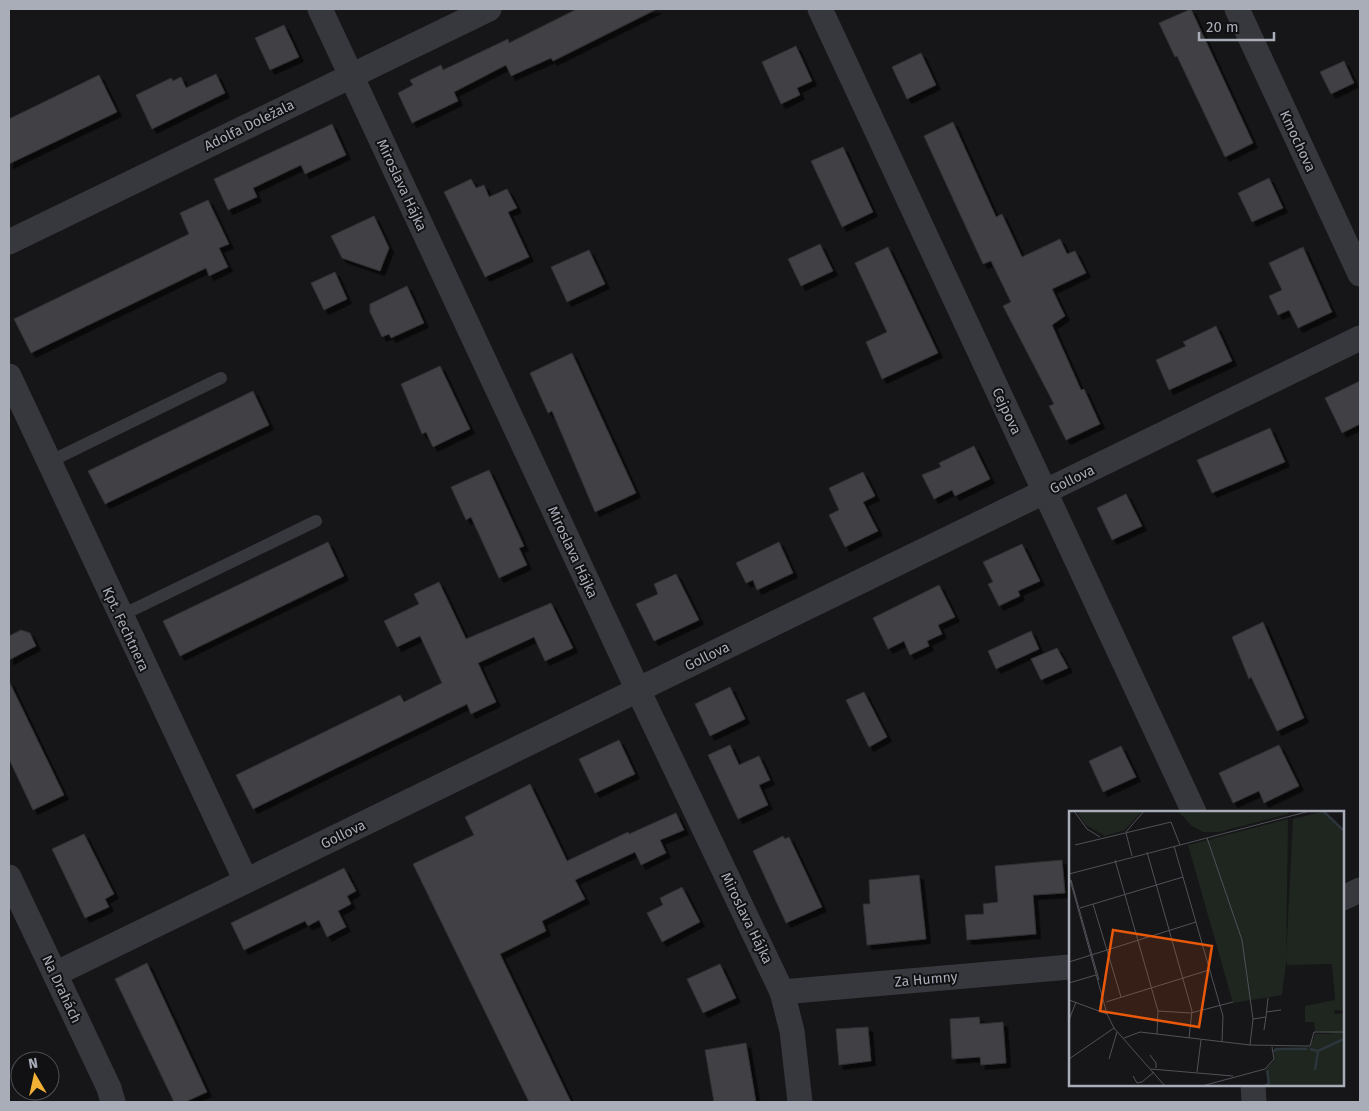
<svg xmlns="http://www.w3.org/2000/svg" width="1369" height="1111" font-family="'Fira Sans',sans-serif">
<defs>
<filter id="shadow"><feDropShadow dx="4.5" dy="4.5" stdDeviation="0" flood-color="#0009"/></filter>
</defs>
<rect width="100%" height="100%" fill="#161618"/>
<g fill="#404145" stroke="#303034" filter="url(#shadow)">
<polygon points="577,9 657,9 553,61 551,58 511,76 506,65 454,92 458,101 412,123 398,93 413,85 410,80 441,65 443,70 508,39 509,43"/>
<polygon points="1191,9 1253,143 1225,157 1177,56 1175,57 1159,23"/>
<polygon points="284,25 299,57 270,70 255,38"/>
<polygon points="796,46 812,81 797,88 800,95 781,104 762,62"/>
<polygon points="921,53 936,85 907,99 892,67"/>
<polygon points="1344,61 1354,83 1331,94 1320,72"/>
<polygon points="216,74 225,93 152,129 136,95 171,78 173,81 181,77 186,88"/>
<polygon points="99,75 117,112 9,164 9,119"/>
<polygon points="953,122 996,217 1002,214 1022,257 1060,239 1067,254 1075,251 1086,273 1052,289 1065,316 1052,325 1081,390 1084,389 1100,424 1066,440 1049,406 1054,404 1003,306 1011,302 991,261 983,264 924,136"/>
<polygon points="332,124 346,155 305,174 301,165 253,188 257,197 228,210 214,179"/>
<polygon points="843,147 873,212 842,227 811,161"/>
<polygon points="1269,178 1283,208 1252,222 1238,193"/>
<polygon points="471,179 476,188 484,185 489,197 507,189 517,208 508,212 529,257 485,277 444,192"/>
<polygon points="208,200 229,244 219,248 228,267 209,276 206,268 31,353 14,319 189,234 180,213"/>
<polygon points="374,216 389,248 380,271 342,258 331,236"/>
<polygon points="820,244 833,271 801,286 788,259"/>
<polygon points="888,247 938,353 882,379 866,342 887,332 855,263"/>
<polygon points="1303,247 1332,312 1298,328 1289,310 1278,315 1269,296 1282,290 1269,263"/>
<polygon points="589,250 605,284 567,302 551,267"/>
<polygon points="335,272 347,299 324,310 311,283"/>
<polygon points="407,286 424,323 391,338 389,334 382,337 370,312 370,304"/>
<polygon points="1216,326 1232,361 1169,390 1156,360 1186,346 1183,342"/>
<polygon points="572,353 636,493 595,512 552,411 548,413 530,373"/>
<polygon points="440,366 470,429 433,447 426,432 422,434 401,384"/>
<polygon points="1360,381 1360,424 1342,433 1325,398"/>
<polygon points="253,391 269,425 105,504 88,471"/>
<polygon points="1270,428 1285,462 1212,493 1197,460"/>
<polygon points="974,446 990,479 955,496 952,490 934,499 922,475 941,467 939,463"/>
<polygon points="489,470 524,546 519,548 527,565 499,578 471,517 466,520 451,487"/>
<polygon points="863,472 875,496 863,502 878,531 845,547 829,515 839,510 829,488"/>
<polygon points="1126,494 1142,526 1112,540 1097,508"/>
<polygon points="328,542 344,576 180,656 163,621"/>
<polygon points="779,542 793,573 757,590 753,580 746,583 736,563"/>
<polygon points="1022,544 1040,581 1018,591 1020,596 999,606 988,584 993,582 983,562"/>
<polygon points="676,574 699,620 654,641 636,604 658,594 654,584"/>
<polygon points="439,582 466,639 551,603 573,648 545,661 534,637 478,663 496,702 471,714 467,704 253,809 236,775 400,695 404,702 442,683 420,636 397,647 384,621 419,604 414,594"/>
<polygon points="939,585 955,617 938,625 942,634 927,641 929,646 910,655 904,641 888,649 873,618"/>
<polygon points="1263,622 1304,718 1277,731 1251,677 1249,679 1232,637"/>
<polygon points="21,630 30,633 36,646 9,660 9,636"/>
<polygon points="1031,631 1039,649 996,669 988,651"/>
<polygon points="1057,648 1068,668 1041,680 1031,659"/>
<polygon points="9,681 64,795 33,810 9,759"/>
<polygon points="730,687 745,719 710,736 695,704"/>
<polygon points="864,692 887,737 869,747 846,700"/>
<polygon points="619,740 635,774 595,793 579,759"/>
<polygon points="730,745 739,765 759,756 770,780 759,785 768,805 738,819 708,755"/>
<polygon points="1279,745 1299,786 1264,803 1259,791 1233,803 1219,773"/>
<polygon points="1121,746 1136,777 1103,792 1089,761"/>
<polygon points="530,784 567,861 628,832 629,834 676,813 684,830 660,840 666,853 641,865 635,852 575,880 585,899 542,921 546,931 500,954 571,1102 529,1102 413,864 474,835 465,817"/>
<polygon points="84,834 114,894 105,899 109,907 85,918 52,849"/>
<polygon points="783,836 785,839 789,837 822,907 786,923 753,851"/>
<polygon points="1062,860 1065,893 1033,895 1036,934 967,940 965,915 984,914 983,904 998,902 995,866"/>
<polygon points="344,868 356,891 347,896 351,904 338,911 346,927 327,937 319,920 308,926 305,921 244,950 231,923"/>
<polygon points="919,875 926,939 867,945 863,904 870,904 869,880"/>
<polygon points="682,887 700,922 662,942 647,913 663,905 660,898"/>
<polygon points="147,963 207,1092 185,1102 174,1102 115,979"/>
<polygon points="720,964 736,998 703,1013 687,979"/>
<polygon points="979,1017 980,1024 1003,1022 1006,1063 981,1065 980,1057 952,1059 950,1019"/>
<polygon points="868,1027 871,1061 839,1065 836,1029"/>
<polygon points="746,1043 756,1102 714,1102 705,1050"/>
</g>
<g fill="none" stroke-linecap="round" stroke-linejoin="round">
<g stroke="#37383d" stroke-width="12">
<polyline points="49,462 221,378"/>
<polyline points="120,616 316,521"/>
</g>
<g stroke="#37383d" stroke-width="25">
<polyline points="320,9 638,690 782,992 792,1031 800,1102"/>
<polyline points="820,9 1194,812"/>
<polyline points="1237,9 1360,274"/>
<polyline points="9,242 489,9"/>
<polyline points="9,376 246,881"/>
<polyline points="9,877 109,1088 113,1102"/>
<polyline points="1343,898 1360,890"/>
<polyline points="55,974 1360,338"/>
<polyline points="782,992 1070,967"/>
<polyline points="1253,1085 1254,1102"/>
</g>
</g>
<g text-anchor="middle" stroke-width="4" stroke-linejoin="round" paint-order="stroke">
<g font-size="14" fill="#a8adb8" stroke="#111113">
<text transform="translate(249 125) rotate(-26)" y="5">Adolfa Doležala</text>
<text transform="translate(1298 141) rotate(65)" y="5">Kmochova</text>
<text transform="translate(402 185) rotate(65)" y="5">Miroslava Hájka</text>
<text transform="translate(1007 411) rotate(65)" y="5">Cejpova</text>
<text transform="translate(1072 479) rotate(-26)" y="5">Gollova</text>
<text transform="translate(573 552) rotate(65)" y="5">Miroslava Hájka</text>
<text transform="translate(126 629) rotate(65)" y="5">Kpt. Fechtnera</text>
<text transform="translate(707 656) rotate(-26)" y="5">Gollova</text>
<text transform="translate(343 834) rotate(-26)" y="5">Gollova</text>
<text transform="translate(747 918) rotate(64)" y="5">Miroslava Hájka</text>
<text transform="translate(926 979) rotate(-5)" y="5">Za Humny</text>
<text transform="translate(62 989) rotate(65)" y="5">Na Drahách</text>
</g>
</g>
<g transform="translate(1069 811)">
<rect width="275" height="275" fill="#161618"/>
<path d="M12 0H73L56 19 36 25 17 14 9 3ZM109 0H218L219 3 150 21H134L123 15ZM253 1 275 22V200L265 199 266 203 275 202V275H195L200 272 197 258 205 250 206 237 241 236 246 223H266L246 220 245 211H236V195L266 189 263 153 218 154 217 148 224 8ZM219 8 217 153 213 184 164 192 119 34Z" fill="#1e261f"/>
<path fill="none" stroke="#2c353c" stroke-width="2.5" d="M254 0 275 20M241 238 249 240 275 228M205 241 207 238H238M246 259 249 240M196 275 200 272 198 259"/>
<path fill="none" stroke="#505258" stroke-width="1" d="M5 0 18 18 31 26M57 21 75 0M57 22 63 45M138 27 173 129 184 208M6 34 102 11 111 34M105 35 154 205 153 231M78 41 123 200 120 227M46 49 89 200 88 223M0 63 241 0M0 65 38 203M2 69 30 169M24 93 52 186M11 97 114 66M0 151 127 111M0 172 27 164M0 189 38 203M37 191 140 159M89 200 122 202 164 191M197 201 212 199M38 203 45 217 96 275M197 206 199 187M0 209 7 191M55 227 71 221 181 234 236 235H241L245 221H275M181 234 184 208 197 206 195 219M81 244 87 252V257M0 248 45 217M40 248 48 221M82 258 164 265M128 261 132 229M64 265 68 272 73 271 85 261M133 275 196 258 205 248 203 236"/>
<path fill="#e8590c" fill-opacity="0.15" stroke="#e8590c" stroke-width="2.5" d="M44 119 143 135 130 216 31 200Z"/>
<rect width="275" height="275" fill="none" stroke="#a8adb8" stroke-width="2.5"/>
</g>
<rect width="1369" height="1111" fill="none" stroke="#a8adb8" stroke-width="20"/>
<g transform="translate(35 1076) rotate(351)"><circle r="24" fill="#111113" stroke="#4d4f55"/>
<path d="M0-4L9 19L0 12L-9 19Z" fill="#f2b134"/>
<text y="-8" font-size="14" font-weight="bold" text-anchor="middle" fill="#a8adb8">N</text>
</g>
<path d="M1199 32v8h75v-8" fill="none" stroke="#a8adb8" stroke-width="2.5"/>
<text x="1206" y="32" font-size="15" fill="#a8adb8" stroke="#111113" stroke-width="4" paint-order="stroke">20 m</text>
</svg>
